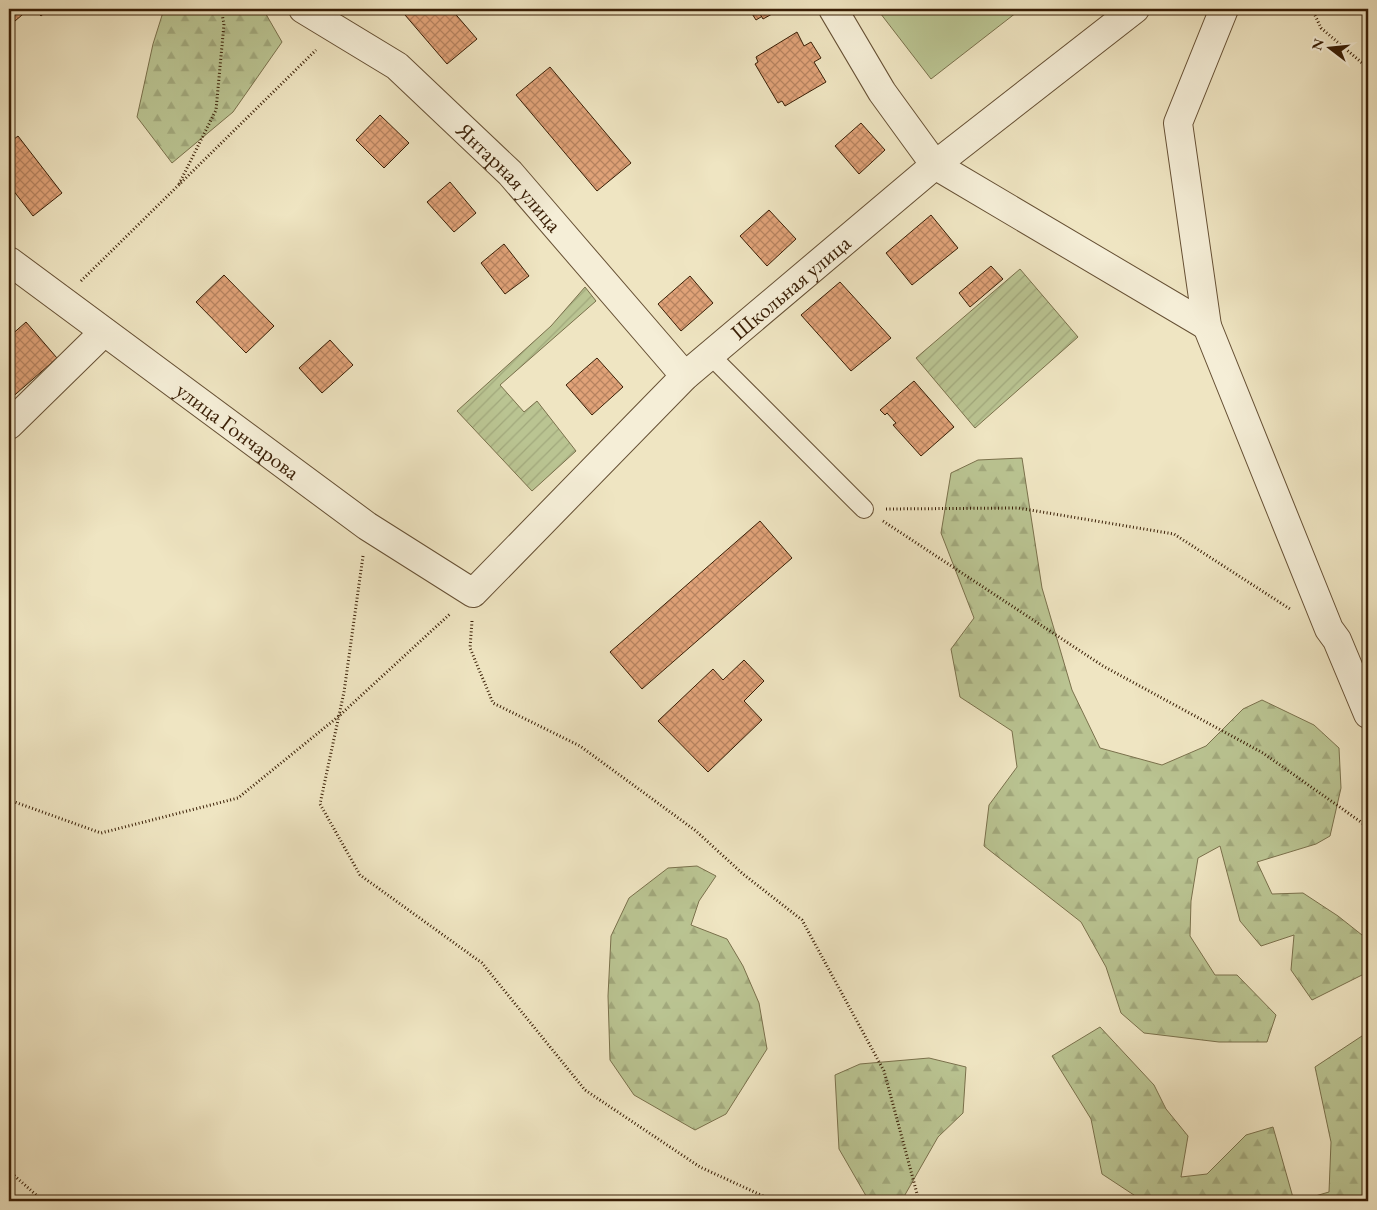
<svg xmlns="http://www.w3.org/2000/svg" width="1377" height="1210" font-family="'EB Garamond',serif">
<defs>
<pattern id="forest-firs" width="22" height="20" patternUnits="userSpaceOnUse" patternTransform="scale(1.25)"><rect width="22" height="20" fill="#bac492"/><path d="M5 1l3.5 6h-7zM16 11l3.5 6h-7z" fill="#a1a87c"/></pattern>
<pattern id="garden-furrows" width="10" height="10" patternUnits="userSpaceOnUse" patternTransform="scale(1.25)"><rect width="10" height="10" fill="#bac492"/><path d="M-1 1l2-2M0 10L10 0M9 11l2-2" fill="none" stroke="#a1a87c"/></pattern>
<pattern id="building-cross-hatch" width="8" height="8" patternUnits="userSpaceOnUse" patternTransform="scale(1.25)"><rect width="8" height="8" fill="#e0a278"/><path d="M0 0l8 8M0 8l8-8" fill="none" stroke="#b78360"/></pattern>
</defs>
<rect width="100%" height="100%" fill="#efe5c2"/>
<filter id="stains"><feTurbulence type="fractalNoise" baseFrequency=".004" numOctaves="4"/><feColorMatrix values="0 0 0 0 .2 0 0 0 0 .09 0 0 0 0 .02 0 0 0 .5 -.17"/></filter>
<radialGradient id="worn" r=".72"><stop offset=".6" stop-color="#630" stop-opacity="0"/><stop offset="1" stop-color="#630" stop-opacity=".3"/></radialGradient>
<g fill="url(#forest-firs)" stroke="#7a714c">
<polygon points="164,9 263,9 282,42 233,112 172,163 137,117 153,44"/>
<polygon points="1022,458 1042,588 1072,690 1100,748 1162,765 1206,746 1243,709 1262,700 1314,725 1339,748 1341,788 1330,836 1316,844 1257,862 1272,894 1303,893 1338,916 1362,935 1368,932 1368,972 1312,1000 1291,970 1294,935 1261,946 1240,921 1220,846 1198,858 1191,901 1190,936 1215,975 1237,975 1276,1015 1267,1042 1219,1042 1144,1033 1121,1013 1106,967 1081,922 984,846 989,805 1017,767 1012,731 960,697 951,649 974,618 941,533 951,473 978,460"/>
<polygon points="697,866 716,876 699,901 691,925 727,939 743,966 759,1003 767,1049 726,1114 695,1130 634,1095 610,1060 608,996 611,936 629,898 668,868"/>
<polygon points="1100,1027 1154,1085 1166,1109 1188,1136 1181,1177 1207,1174 1246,1135 1273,1127 1294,1201 1143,1201 1102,1174 1091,1119 1052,1056"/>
<polygon points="1368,1032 1368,1201 1298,1201 1329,1192 1331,1142 1315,1067"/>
<polygon points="929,1058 966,1067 963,1113 938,1137 902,1200 869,1201 839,1149 835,1075 860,1064"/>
</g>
<g fill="url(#garden-furrows)" stroke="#7a714c">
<polygon points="1020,269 1078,337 975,428 916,358"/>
<polygon points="585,287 596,301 500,385 524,412 537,401 576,451 532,491 457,411 551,326"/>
</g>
<polygon fill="#bac492" stroke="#7a714c" points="877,9 1021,9 931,79"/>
<g fill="url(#building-cross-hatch)" stroke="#391e05">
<polygon points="9,9 29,9 15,21 9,16"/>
<polygon points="34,9 49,9 41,16"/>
<polygon points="412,9 451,9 477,39 447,64 405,15"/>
<polygon points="749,9 774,9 756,20"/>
<polygon points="757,9 781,9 763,19"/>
<polygon points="797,32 804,46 811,42 821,58 814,62 826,82 785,106 782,101 778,103 755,64 758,62 756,57"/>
<polygon points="550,67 631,163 597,191 516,95"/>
<polygon points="380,115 409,143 384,168 356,140"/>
<polygon points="861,123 885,150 859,174 835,146"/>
<polygon points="18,136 62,193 33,216 9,185 9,143"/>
<polygon points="450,182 476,213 454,232 427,202"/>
<polygon points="769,210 796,239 767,266 740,236"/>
<polygon points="931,215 958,248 912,285 886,253"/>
<polygon points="504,244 529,276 505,294 481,263"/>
<polygon points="991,266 1003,279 970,307 959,293"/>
<polygon points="224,275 274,326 246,353 196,302"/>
<polygon points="690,276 713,303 681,331 658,304"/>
<polygon points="840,282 891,338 851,371 801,315"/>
<polygon points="26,322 57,358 9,400 9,337"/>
<polygon points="330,340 353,365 322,393 299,368"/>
<polygon points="597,358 623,387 592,415 566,385"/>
<polygon points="914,381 954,427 921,456 893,425 896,423 887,413 885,415 880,410"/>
<polygon points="760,521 792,558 642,689 610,652"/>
<polygon points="744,660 764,681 744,701 762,720 708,772 658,721 713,669 723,680"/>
</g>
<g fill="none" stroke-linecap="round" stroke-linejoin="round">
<g stroke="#665034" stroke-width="20">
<polyline id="service" points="710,355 864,509"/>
</g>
<g stroke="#665034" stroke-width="30">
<g id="minor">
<path id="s1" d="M303 9 397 66 510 173 685 376"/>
<polyline points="833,9 882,92 935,165 1207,326"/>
<polyline points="1224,9 1178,123 1207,326 1329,629 1337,640 1368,714"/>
<path id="s2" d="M9 261 367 526 473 593 685 376 935 165 1135 9"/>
<polyline points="9,425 104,332"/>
</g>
</g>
<g stroke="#391e05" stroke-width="3" stroke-dasharray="1 2.5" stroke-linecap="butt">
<polyline points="1312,9 1321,28 1368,68"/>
<polyline points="179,184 216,110 224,24 221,9"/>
<polyline points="81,281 316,50"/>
<polyline points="886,509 1018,508 1174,534 1290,609"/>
<polyline points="883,521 1103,666 1263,753 1368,827"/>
<polyline points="363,556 344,692 320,804 360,875 482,963 585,1090 700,1167 774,1201"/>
<polyline points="472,621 470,648 493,703 580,746 696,831 743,874 802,920 884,1071 919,1201"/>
<polyline points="9,800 101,833 238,798 339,716 451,613"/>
<polyline points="9,1171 43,1201"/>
</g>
<use href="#service" stroke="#f5eed7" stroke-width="18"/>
<use href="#minor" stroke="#f5eed7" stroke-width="28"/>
</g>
<g text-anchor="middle" stroke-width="4" stroke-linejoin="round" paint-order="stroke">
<g font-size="22" fill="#391e05" stroke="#f5eed7">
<text dy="8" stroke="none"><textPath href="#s1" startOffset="268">Янтарная улица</textPath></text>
<text dy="8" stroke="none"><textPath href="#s2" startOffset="1012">Школьная улица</textPath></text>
<text dy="8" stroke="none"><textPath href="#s2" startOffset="285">улица Гончарова</textPath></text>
</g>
</g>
<rect width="1377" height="1210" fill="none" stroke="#efe5c2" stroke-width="30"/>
<rect x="10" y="10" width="1357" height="1190" fill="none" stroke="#391e05" stroke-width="2.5"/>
<rect x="15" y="15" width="1347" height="1180" fill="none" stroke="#391e05"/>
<g transform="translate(1330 48) rotate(286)" stroke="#f5eed7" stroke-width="4" paint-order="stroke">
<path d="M0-4L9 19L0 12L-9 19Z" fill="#391e05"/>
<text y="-8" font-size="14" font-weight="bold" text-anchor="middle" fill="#391e05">N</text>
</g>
<rect width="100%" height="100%" filter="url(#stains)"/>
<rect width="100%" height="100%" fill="url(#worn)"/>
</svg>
